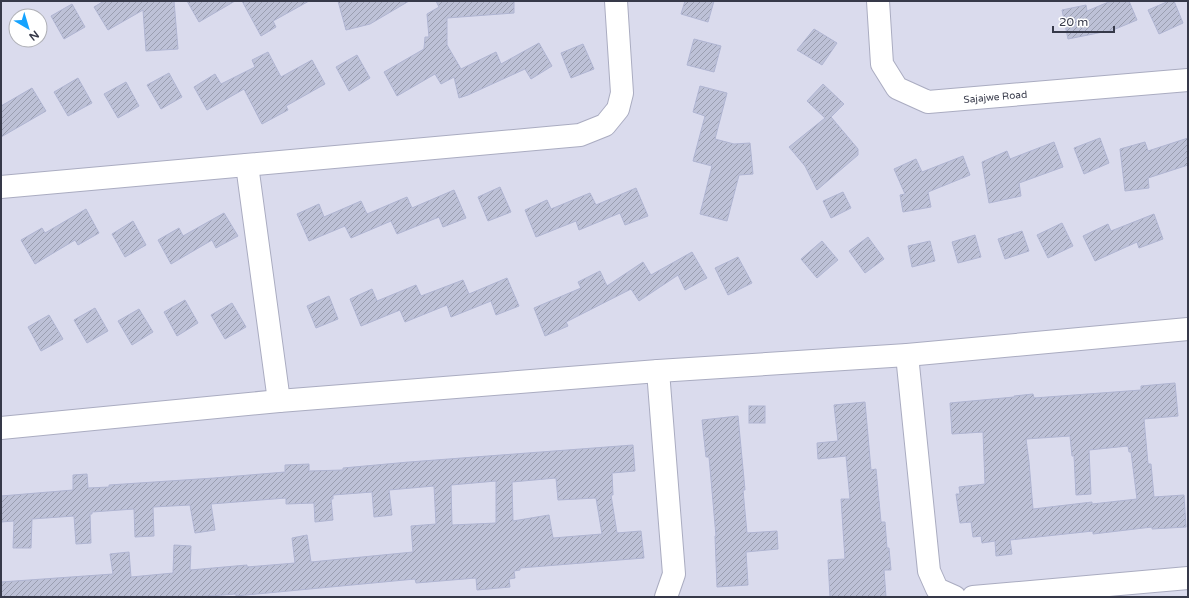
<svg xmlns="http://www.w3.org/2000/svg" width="1189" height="598" font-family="'Varela Round',sans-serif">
<defs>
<pattern id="building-hatch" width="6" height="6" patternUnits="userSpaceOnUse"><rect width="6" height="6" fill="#bdc1d7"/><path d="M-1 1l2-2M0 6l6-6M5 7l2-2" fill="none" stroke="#9a9eb0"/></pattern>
</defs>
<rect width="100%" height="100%" fill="#e8e9f5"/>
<path fill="#dadbed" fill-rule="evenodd" d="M1 1H1188V597H1ZM16 16H40V40H16Z"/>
<g fill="url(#building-hatch)" stroke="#b0b5d2" fill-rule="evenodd">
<polygon points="104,1 174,1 178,49 146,51 143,10 108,30 94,7"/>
<polygon points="187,1 235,1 199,22"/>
<polygon points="242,1 309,1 273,21 276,27 261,36"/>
<polygon points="338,1 409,1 370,24 346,30"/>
<polygon points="436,1 514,1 514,13 447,18 447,45 461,69 496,52 501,64 539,43 552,66 531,79 525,69 468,95 459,98 454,77 441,84 435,74 397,96 384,72 424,49 425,37 429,37 427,14 439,7"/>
<polygon points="685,1 714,1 708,22 681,14"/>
<polygon points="1111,1 1129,1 1137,20 1113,30 1068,39 1062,10 1086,5 1087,11"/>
<polygon points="1169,1 1174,1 1183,23 1159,34 1148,10"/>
<polygon points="72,4 85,27 64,39 51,16"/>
<polygon points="814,29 837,43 822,65 797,50"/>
<polygon points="694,39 721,46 714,72 687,65"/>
<polygon points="583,44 594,69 571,78 561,53"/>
<polygon points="268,52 281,77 312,60 325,84 286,106 288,110 262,124 244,89 207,110 194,87 215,74 221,84 255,67 252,60"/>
<polygon points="357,55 370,78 349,91 336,67"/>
<polygon points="169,73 182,97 161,109 147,85"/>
<polygon points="78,78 92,103 68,116 54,92"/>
<polygon points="126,82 139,106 118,118 104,94"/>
<polygon points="823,84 844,104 831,117 858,149 858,155 817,190 805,166 789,147 825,118 807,101"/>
<polygon points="700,86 727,93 715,139 734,144 750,143 753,174 739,175 727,221 700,214 712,166 693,161 705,116 693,112"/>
<polygon points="32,88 46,111 1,137 1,106"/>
<polygon points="1100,138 1109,163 1084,174 1074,148"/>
<polygon points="1188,138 1188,165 1148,178 1149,188 1125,191 1120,149 1145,142 1148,151"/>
<polygon points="1054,142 1063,167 1019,183 1021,196 989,203 982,162 1007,151 1010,159"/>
<polygon points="963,156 970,175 928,192 931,207 903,212 900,195 905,194 894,169 916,159 922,172"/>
<polygon points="500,187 511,212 488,221 478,197"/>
<polygon points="636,188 648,216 625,225 620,213 579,230 576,221 536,237 525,210 547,200 551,209 590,193 596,205"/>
<polygon points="454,190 466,218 443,227 439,217 397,234 391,221 351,238 345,226 309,241 297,214 319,204 324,217 361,201 367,214 407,197 412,208"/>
<polygon points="843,192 851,208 831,218 823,201"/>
<polygon points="86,209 99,233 78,245 75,240 35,264 21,240 42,228 45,233"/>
<polygon points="224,213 238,236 216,248 212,240 171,264 158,240 179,228 183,236"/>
<polygon points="1154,214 1163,239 1139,248 1137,242 1095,261 1083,236 1108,224 1111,231"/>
<polygon points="133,221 146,245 125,257 112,234"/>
<polygon points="1062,223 1073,246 1048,258 1037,235"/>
<polygon points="1022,231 1029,251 1005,259 998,239"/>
<polygon points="975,235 981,257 958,263 952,242"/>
<polygon points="868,237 884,259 865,273 849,251"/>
<polygon points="822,241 838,260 817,278 801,259"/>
<polygon points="930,241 935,261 912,267 908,246"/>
<polygon points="692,252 707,278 685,290 678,275 639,301 631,289 566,322 568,326 545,336 534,308 581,288 578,282 600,271 607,286 643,262 651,275"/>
<polygon points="738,257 752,283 728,295 715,268"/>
<polygon points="507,278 519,306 496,315 491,301 451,317 447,305 405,322 400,310 361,326 350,299 372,289 377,301 416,285 421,296 463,280 469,294"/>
<polygon points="329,296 338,319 316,328 307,306"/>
<polygon points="185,300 198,323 177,336 164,312"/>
<polygon points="232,303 246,327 225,339 211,315"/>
<polygon points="95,308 108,331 87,343 74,320"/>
<polygon points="139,309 153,332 132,345 118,321"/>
<polygon points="49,315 63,339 41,351 28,327"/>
<path d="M1175 383 1178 416 1144 419 1148 464H1151L1154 497 1184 495 1186 527 1152 529V527L1093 534V531L1010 540 1012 554 996 556 995 541 982 543 981 536 973 537 971 522 960 523 956 494H960L959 487 985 484 983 432 952 434 950 403 1014 397V396L1033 394 1034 398 1141 390V386ZM1070 436 1072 456H1074L1076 495 1091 494 1089 450 1128 446 1129 452H1131L1137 499 1092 504V502L1033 509 1029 462 1026 439Z"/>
<polygon points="865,402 871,470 876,469 881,522 885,522 887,548 889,548 891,570 884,570 886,597 830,597 828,560 845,559 841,499 850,499 846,456 818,459 817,443 838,441 834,405"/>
<rect x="749" y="406" width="16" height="17"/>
<polygon points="738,416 745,490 743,490 747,533 777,531 778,549 746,552 748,585 717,587 715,536 716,536 709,457 706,457 702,420"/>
<path d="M633 445 635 471 612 473 613 495H611L617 533 641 531 644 558 520 568V570L514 571 515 578 509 579 510 587 477 590 476 578 416 583 415 579 236 596V594L196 597H1V582L113 574 110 554 129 552 131 577 173 573 174 545 191 546 190 570 247 565V567L295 563 292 538 307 535 311 562 413 552 411 526 436 524 434 486 389 490 392 515 374 517 372 492 333 495V499H331L333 520 315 522 314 503 286 504V498L211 504 215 530 195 533 190 505 153 507 154 536 135 537 134 509 92 512V514H90L91 543 76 544 74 516 32 519 31 548H13L14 521 1 522V496L73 490V475L87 474 88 488 109 487V485L214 478 285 472V465L309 464V471L343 470V468L409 462ZM556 478 558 500 596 498 602 534 553 538 549 515 513 521 512 482ZM496 481V523L452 525 451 485Z"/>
</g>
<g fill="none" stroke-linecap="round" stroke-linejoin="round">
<g stroke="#aaacc1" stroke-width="24">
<g id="street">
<path id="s1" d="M878 1 882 64 897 88 928 102 1188 80"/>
<polyline points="247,165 279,401"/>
<polyline points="1,187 580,135 605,125 618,109 622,93 616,1"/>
<polyline points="907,355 929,571 937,589 955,597"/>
<polyline points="658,371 674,574 666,597"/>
<polyline points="1,428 279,401 658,371 907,355 1188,329"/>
<polyline points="973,597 1188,578"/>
</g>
</g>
<use href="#street" stroke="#fff" stroke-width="22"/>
</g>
<g text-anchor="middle" stroke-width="3.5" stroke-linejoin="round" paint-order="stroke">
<g font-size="10" fill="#363949" stroke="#fff">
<text dy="4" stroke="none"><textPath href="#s1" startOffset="193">Sajajwe Road</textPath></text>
</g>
</g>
<rect width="1189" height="598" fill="none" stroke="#363949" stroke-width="4"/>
<g transform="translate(28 28) rotate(142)"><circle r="19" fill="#ffffff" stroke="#afb0b6"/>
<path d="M0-3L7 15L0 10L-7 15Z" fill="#15a3ff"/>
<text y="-6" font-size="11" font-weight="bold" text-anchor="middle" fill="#363949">N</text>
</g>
<path d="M1053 26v6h61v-6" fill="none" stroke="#363949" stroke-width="2"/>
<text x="1059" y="26" font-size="12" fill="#363949" stroke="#ffffff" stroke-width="3" paint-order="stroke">20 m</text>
</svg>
